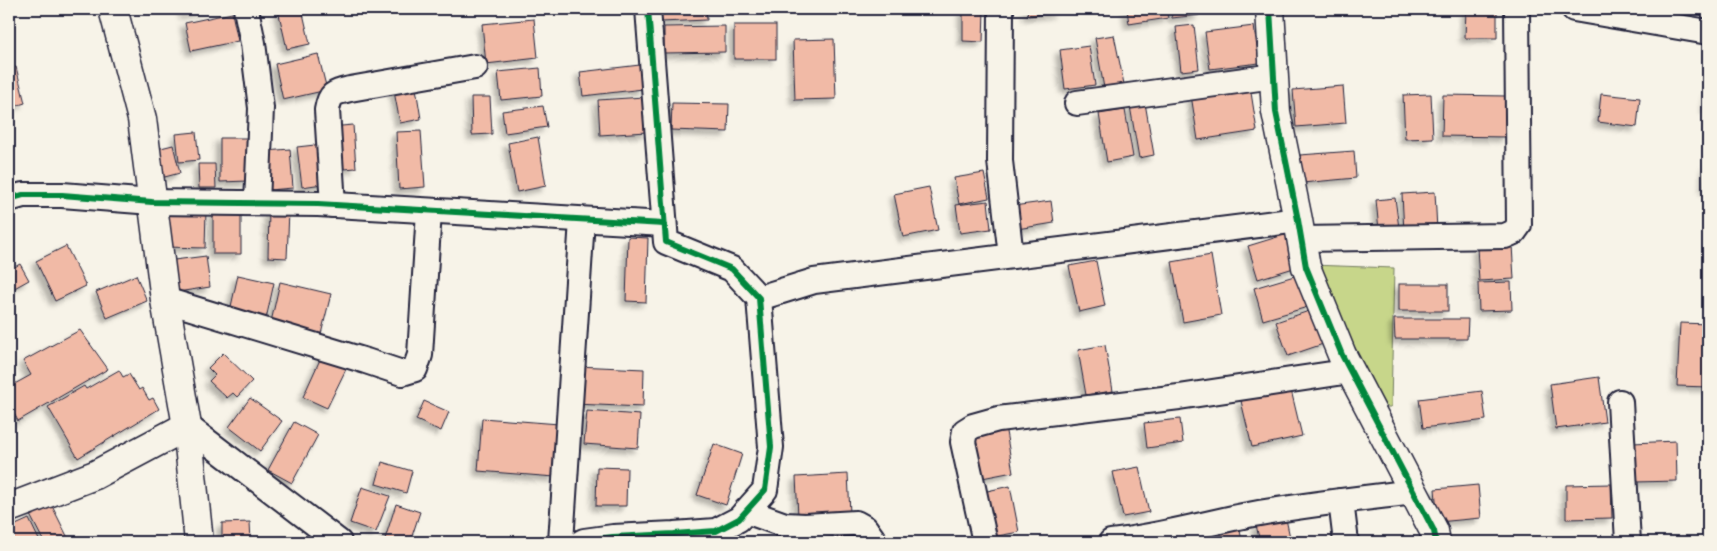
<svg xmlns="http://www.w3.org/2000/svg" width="1717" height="551" font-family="Mali,sans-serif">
<defs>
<filter id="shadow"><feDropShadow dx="-4.5" dy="4.5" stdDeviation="2.5" flood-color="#0004"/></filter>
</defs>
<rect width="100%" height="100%" fill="#f7f3e8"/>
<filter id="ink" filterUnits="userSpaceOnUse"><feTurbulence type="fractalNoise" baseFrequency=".02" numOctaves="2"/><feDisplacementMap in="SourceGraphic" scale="10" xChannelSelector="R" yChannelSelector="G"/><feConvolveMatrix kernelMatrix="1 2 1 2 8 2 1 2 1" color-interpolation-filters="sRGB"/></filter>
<g filter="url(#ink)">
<polygon fill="#c7d68a" stroke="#747c62" points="1311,265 1394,268 1391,407 1377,407"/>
<g fill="#f1baa6" stroke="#22223b" filter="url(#shadow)">
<polygon points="183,9 210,9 184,14"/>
<polygon points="282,9 302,9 310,44 287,49 278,10"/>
<polygon points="661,9 706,9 707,20 661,22"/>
<polygon points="963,9 984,9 983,42 963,41"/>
<polygon points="1027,9 1057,9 1057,13 1028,16"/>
<polygon points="1127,9 1166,9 1168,18 1129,24"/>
<polygon points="1171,9 1199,9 1199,15 1172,18"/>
<polygon points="1466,9 1497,9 1497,38 1465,38"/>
<polygon points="232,13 238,41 191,51 185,23"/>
<polygon points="534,19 538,58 486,64 482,24"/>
<rect x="734" y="25" width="42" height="34"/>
<polygon points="1194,25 1199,69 1181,71 1176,27"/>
<polygon points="725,26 725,52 664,53 664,27"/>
<polygon points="1254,26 1259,63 1210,69 1205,32"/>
<polygon points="1114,35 1124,84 1104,88 1095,38"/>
<polygon points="834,39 836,99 795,100 793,40"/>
<polygon points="1089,46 1095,85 1065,89 1060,50"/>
<polygon points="318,54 327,90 283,100 275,64"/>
<polygon points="640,65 643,89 583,96 580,72"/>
<polygon points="16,67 25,103 9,108 9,68"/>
<polygon points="540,68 542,96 501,100 498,72"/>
<polygon points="415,82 421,119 400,123 393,86"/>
<polygon points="1250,86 1257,131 1198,140 1191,95"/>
<polygon points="1343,86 1346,123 1296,127 1293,90"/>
<polygon points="1708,91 1708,108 1705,108"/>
<polygon points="1431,94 1433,138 1405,139 1403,95"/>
<polygon points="1601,94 1640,98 1637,127 1598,122"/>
<polygon points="1443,95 1506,96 1506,137 1442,136"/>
<polygon points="471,97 490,97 492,134 472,135"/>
<polygon points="644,97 647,132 600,135 598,100"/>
<polygon points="672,103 729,104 728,132 671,130"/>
<polygon points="1145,103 1154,155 1139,158 1130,106"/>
<polygon points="543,106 547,127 505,133 502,111"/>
<polygon points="1125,110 1133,157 1107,162 1099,114"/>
<polygon points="353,125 356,168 333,170 330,127"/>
<polygon points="421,131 425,187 399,189 396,132"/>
<polygon points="196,132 199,160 179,162 176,134"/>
<polygon points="538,137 546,186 517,192 508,143"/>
<polygon points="220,138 248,138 248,181 220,182"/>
<polygon points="324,144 329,183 302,187 297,147"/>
<polygon points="173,145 180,173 157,179 149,151"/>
<polygon points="290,149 293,188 269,190 266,151"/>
<polygon points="1354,151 1356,178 1302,183 1300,155"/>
<polygon points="198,164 215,164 216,188 199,188"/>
<polygon points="1706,165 1708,166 1708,190 1705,190"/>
<polygon points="984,173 989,198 959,204 954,178"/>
<polygon points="929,187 938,230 903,237 894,194"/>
<polygon points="1435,192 1437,230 1404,232 1402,194"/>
<polygon points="1395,198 1399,228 1379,230 1376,200"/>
<polygon points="988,201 991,229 960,233 956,205"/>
<polygon points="1051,201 1054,223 1017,229 1013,206"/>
<polygon points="165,209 206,210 205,248 165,247"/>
<polygon points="269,210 289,211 287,258 268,257"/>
<polygon points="213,211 241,212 241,254 213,254"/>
<polygon points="1287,234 1297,267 1258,279 1248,246"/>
<polygon points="628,237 648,238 646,302 626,301"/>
<polygon points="1512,245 1514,279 1479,281 1477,247"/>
<polygon points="66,246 86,286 55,301 36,261"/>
<polygon points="1211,255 1221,315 1183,322 1172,262"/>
<polygon points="206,256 210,287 171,293 166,261"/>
<polygon points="1096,261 1105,306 1079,312 1069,266"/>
<polygon points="20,264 29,280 9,291 9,270"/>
<polygon points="1301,274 1311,306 1263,320 1254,288"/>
<polygon points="136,275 147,301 107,318 96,292"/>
<polygon points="238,275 274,283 266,319 230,311"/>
<polygon points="280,282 331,294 321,334 271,322"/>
<polygon points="1511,282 1512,310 1479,311 1478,283"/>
<rect x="1399" y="284" width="49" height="27"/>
<polygon points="1315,309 1326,343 1288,356 1276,322"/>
<polygon points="1394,319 1468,319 1467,339 1395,339"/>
<polygon points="1680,323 1708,324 1708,387 1677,386"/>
<polygon points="80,330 108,369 18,421 9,404 9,387 31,375 23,361"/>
<polygon points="1105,345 1113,391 1086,395 1078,350"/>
<polygon points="223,353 252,381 237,397 233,393 227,398 209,381 215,375 208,368"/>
<polygon points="323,353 348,365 327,408 303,397"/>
<polygon points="577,366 644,369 643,407 575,404"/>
<polygon points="119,370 123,377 129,374 139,390 142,388 149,400 153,398 159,409 78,458 48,407 84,386 86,389"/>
<polygon points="1599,377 1605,422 1556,429 1550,384"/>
<polygon points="1291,390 1302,436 1252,447 1241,401"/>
<polygon points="1482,391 1486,420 1423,428 1419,399"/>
<polygon points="250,398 282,421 260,451 229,427"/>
<polygon points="424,401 449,412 441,431 416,420"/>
<polygon points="587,411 640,415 638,448 584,444"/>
<polygon points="482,418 559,424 555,477 478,471"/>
<polygon points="1180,419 1183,443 1147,448 1144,423"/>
<polygon points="294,422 318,435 292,483 268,470"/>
<polygon points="1005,426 1013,472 977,479 969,432"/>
<polygon points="1676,441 1677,481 1635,482 1633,443"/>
<polygon points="714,444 742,454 726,505 697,495"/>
<polygon points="382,462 412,471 406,493 376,484"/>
<polygon points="597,467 627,468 626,506 596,506"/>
<polygon points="1139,467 1149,512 1123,517 1113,472"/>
<polygon points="848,474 850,513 798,516 796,477"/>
<polygon points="1611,484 1612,518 1566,519 1566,485"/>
<polygon points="1478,485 1481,518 1438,522 1435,489"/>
<polygon points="1010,486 1019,532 987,538 978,493"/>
<polygon points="362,487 390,496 376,532 350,523"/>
<polygon points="51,504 70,542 44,542 30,515"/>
<polygon points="396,504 420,512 410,542 384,542"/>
<polygon points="29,519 40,542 14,542 9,528"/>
<polygon points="1286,519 1291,542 1260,542 1256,525"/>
<polygon points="250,522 251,542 222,542 222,523"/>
<polygon points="1239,524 1242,542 1211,542 1208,530"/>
<polygon points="836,532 865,533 864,542 836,542"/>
</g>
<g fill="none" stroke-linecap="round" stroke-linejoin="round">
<g stroke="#22223b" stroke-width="28">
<g id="minor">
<polyline points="246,9 253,43 261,108 257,203"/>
<polyline points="1001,9 1000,161 1011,256"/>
<polyline points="1574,9 1708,32"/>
<polyline points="1077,103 1274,76"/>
<polyline points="9,199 23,195 62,195 152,202 318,204 664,224"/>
<path d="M333 205 327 110C330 93 334 93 350 89L475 67"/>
<polyline points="1301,239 1505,236 1514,232 1519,225 1517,9"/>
<polyline points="759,298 814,281 1298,220"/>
<polyline points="165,300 366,361 402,373 415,369 420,355 429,211"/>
<polyline points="1620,402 1628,542"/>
<polyline points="187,426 339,542"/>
<polyline points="1341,501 1346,542"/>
<polyline points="746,511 785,525 805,526 856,523 865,528 875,542"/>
<polyline points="561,542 582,220"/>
<polyline points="582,542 584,541 613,537 674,534 716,531 739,519 765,490 771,447 759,298 732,269 666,242 648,9"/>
<polyline points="985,542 963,442 965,431 973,426 998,419 1179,397 1351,371"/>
<path d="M1111 542C1156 537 1199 525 1243 516 1299 505 1357 499 1414 492"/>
</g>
</g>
<g stroke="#22223b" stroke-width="31">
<g id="tertiary">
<polyline points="113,9 142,119 165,300 187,426 199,542"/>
<polyline points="1270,9 1276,112 1298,220 1306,267 1342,355 1434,531 1436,542"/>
<polyline points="9,508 95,475 187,426"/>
</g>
</g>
<use href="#minor" stroke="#f7f3e8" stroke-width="24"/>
<use href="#tertiary" stroke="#f7f3e8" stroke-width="28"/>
<g stroke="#f7f3e8" stroke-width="9">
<g id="cycleway">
<polyline points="1270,9 1276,112 1298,220 1306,267 1342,355 1434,531 1436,542"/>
<polyline points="9,199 23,195 62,195 152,202 318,204 664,224"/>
<polyline points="582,542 584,541 613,537 674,534 716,531 739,519 765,490 771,447 759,298 732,269 666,242 648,9"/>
</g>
</g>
<use href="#cycleway" stroke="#00873e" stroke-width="6"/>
</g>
</g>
<rect width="1717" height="551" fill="none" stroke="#f7f3e8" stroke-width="30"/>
<rect x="15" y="15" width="1687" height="521" fill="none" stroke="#22223b" stroke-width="2" filter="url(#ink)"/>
</svg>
